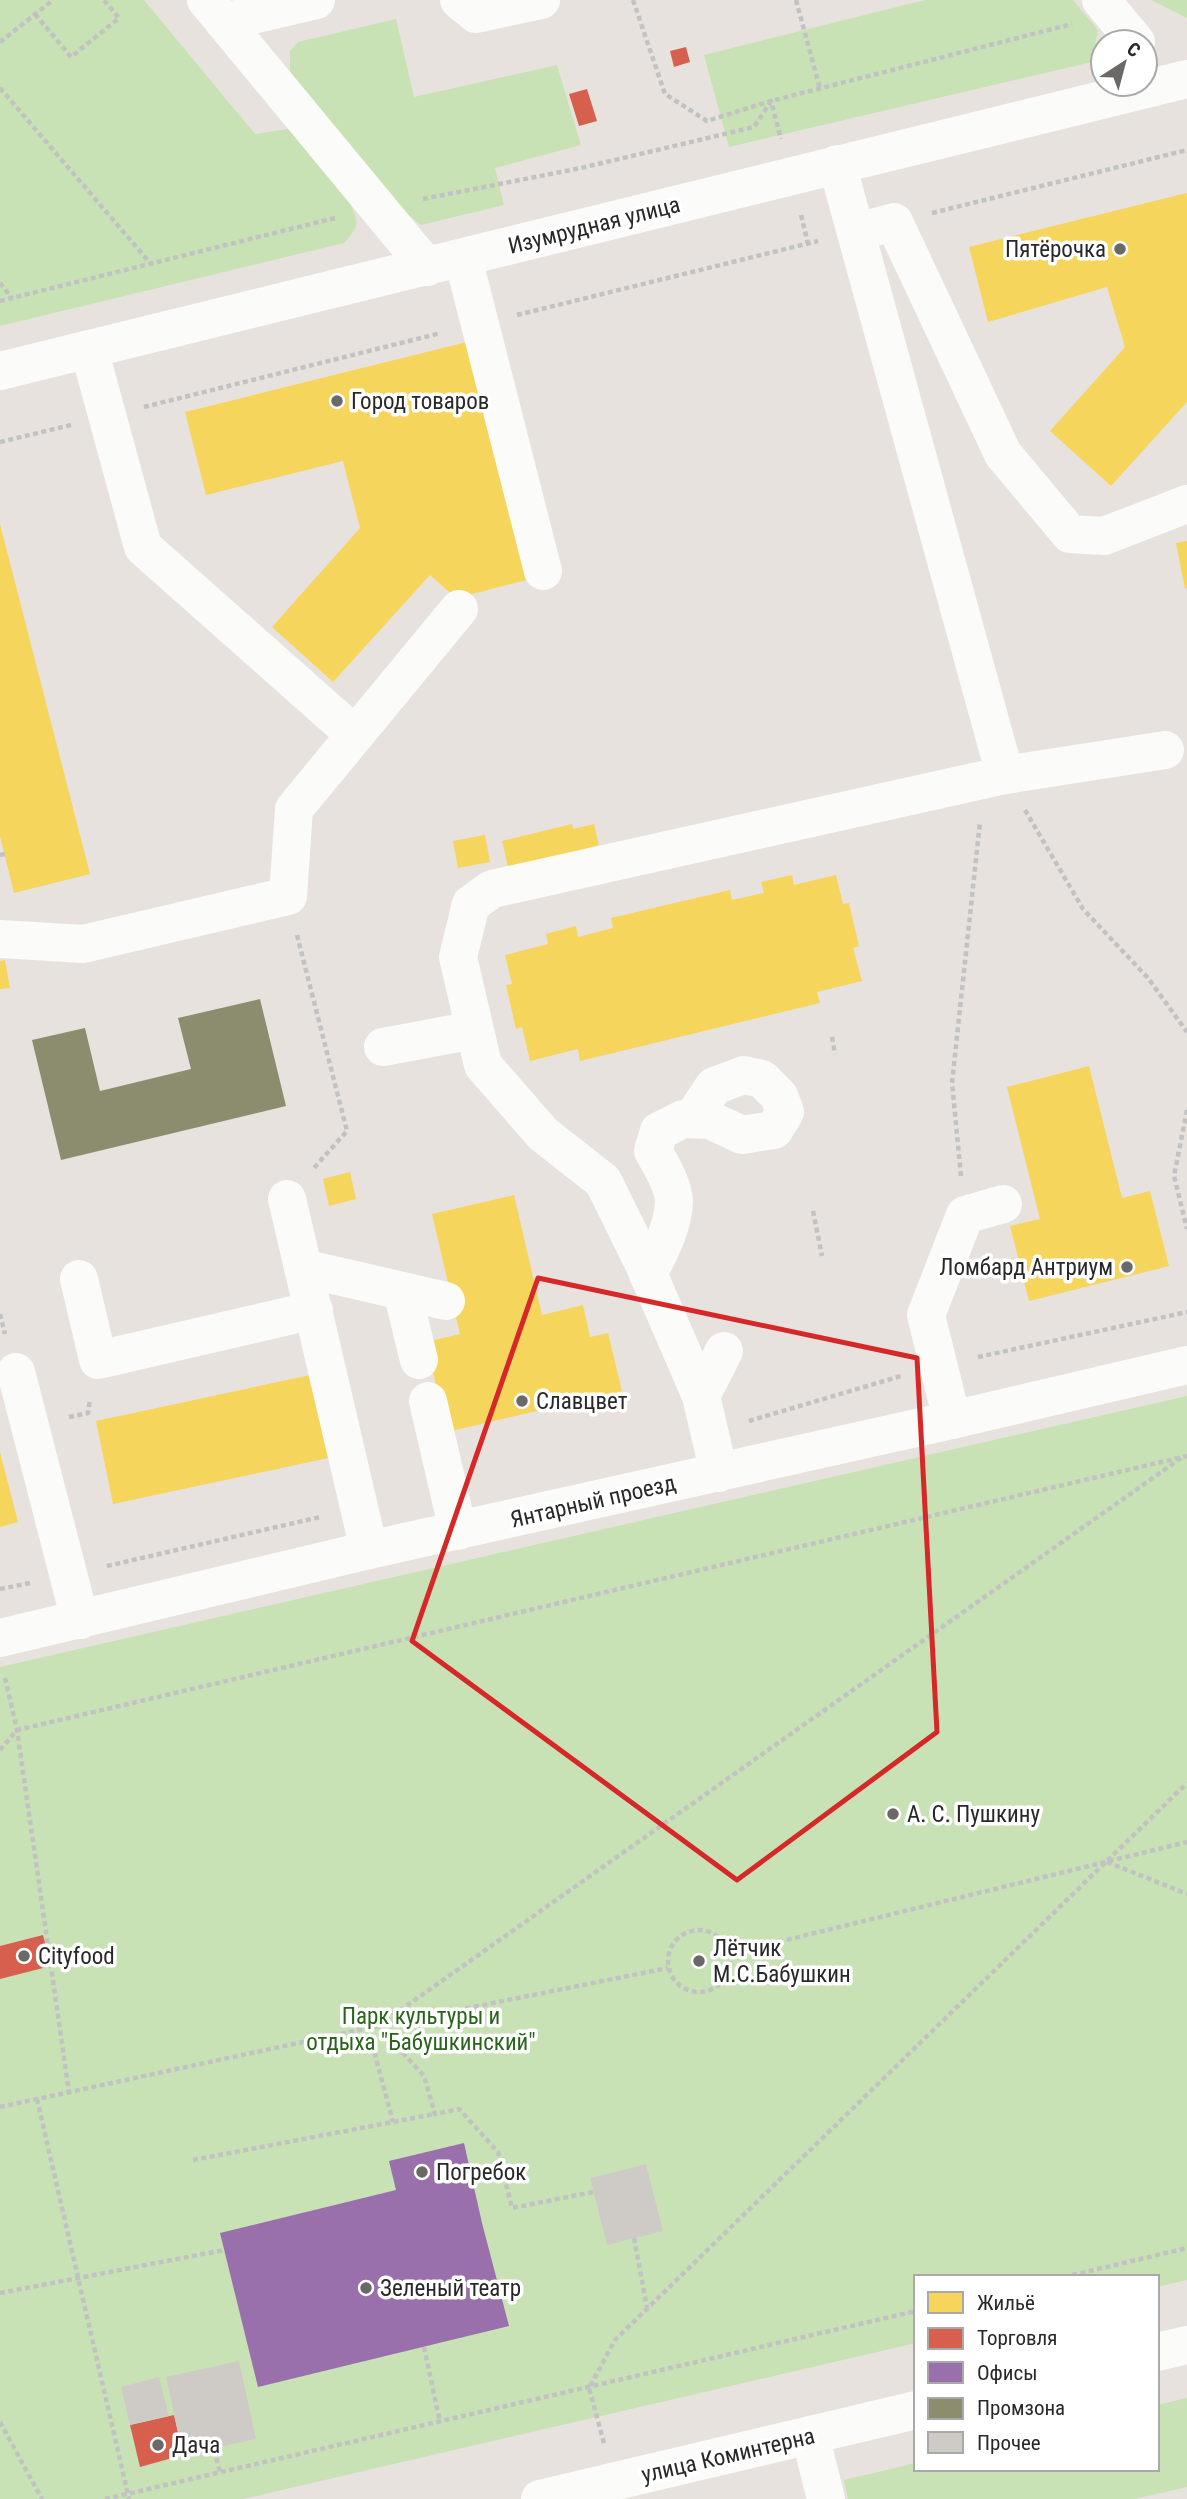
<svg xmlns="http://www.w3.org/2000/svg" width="1187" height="2499" font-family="'Roboto Condensed',sans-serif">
<rect width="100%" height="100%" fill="#e7e2dd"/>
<g fill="#c8e2b5">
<path d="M0 0H144L255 134 294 128C308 147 354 199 356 219 358 229 350 236 344 243L0 326Z"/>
<polygon points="925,0 1073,0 1098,30 1092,62 729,147 704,55"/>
<polygon points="1151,0 1187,0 1187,18"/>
<polygon points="396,19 414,97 557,65 581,145 495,168 504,205 421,225 400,208 290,72 290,51 298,42"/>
<polygon points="1187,1396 1187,2280 1157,2287 1157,2277 916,2277 916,2343 243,2499 0,2499 0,1667"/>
<polygon points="1187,2398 1187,2487 1135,2499 848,2499 844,2480 916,2463 916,2469 1157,2469 1157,2405"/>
</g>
<g fill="#f6d55c">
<polygon points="1187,193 1187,402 1111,486 1050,431 1125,347 1107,287 988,322 969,247"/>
<polygon points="467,342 527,580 456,598 430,575 333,682 272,627 360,528 343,461 206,495 185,412"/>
<polygon points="0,524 90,874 14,893 0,836"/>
<polygon points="1187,541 1187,588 1185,589 1176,543"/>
<polygon points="572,824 573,829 594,824 599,845 509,871 502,841"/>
<polygon points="485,835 490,862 458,868 453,841"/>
<polygon points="792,875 794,885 836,875 843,904 849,903 859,946 853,948 862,981 817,992 820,1003 580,1061 578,1049 530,1061 522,1027 516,1029 506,985 512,984 505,955 548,944 546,934 576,926 578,937 613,928 611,918 730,890 732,900 764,893 761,882"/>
<polygon points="5,960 10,988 0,989 0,961"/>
<polygon points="1089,1066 1122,1198 1150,1191 1169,1266 1029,1301 1010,1226 1040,1219 1007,1087"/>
<polygon points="350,1172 356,1199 329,1206 323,1179"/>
<polygon points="514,1195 542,1315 583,1305 590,1337 608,1333 622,1391 447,1432 426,1342 460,1334 432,1214"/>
<polygon points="315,1374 333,1457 113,1504 96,1421"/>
<polygon points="0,1452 18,1522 0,1527"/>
</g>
<g fill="#d6604d">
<polygon points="686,47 690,62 674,67 670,51"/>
<polygon points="587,89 597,121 579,126 569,94"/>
<polygon points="43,1935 51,1966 0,1979 0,1946"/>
<polygon points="174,2415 183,2455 140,2467 130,2425"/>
</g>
<polygon fill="#9970ab" points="464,2143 482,2223 509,2326 258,2387 220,2233 396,2190 389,2161"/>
<polygon fill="#8c8c6e" points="260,999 286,1106 61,1160 32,1040 85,1028 100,1091 191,1069 178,1018"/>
<g fill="#cecbc7">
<polygon points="646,2164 663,2231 607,2245 590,2178"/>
<polygon points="239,2361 256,2439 183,2455 166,2377"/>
<polygon points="159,2377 169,2416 130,2425 121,2387"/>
</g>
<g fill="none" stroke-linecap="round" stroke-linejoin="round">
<g stroke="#c3c2c2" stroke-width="4.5" stroke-dasharray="5 3.5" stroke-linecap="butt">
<polyline points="633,0 665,94 707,121 771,101 781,139"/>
<polyline points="796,0 820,89"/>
<polyline points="35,14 71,57 119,18 104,0"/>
<polyline points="0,42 53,0"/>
<polyline points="0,88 151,264"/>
<polyline points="423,199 581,168 754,127 771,101 1072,24"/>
<polyline points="932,213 1187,150"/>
<polyline points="801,215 808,243"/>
<polyline points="0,283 12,298"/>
<polyline points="0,301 335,218"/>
<polyline points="517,315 818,241"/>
<polyline points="144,407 441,333"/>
<polyline points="0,442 71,425"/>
<polyline points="1025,810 1083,909 1148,978 1187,1032"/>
<polyline points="0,855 5,854"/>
<polyline points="297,935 347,1131 313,1169"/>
<polyline points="832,1037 835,1054"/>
<polyline points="1187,1110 1174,1176 1187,1229"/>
<polyline points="961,1176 952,1083 980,822"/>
<polyline points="813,1211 822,1256"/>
<polyline points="0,1314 5,1334"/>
<polyline points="978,1357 1187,1312"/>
<polyline points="69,1417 88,1413 90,1399"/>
<polyline points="749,1421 901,1376"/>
<polyline points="107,1566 320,1517"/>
<polyline points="0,1589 30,1583"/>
<polyline points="5,1678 17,1730 69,2092"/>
<polyline points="0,1750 17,1730 1187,1456"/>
<polyline points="1107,1862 1187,1894"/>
<circle cx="699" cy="1961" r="31"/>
<polyline points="729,1954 1187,1842"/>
<polyline points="368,2028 393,2122"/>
<polyline points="37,2099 129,2499"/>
<polyline points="0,2107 368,2028 668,1968"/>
<polyline points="193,2160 435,2114"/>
<polyline points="593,2192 512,2208 498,2152 459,2109 435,2114 424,2076 378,2026 1181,1458"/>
<polyline points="634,2238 647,2308"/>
<polyline points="1064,2277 1187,2248"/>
<polyline points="0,2293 224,2250"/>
<polyline points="424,2347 440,2422"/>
<polyline points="0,2422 42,2499"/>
<polyline points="604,2443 589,2388 615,2340 1187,1783"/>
<polyline points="214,2450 220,2472"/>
<polyline points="105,2499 916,2311"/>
</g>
<g stroke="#fbfbfa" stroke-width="38">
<polyline points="206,0 427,267"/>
<polyline points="459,0 476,14 541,0"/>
<polyline points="1101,0 1136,42"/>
<polyline points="224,22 316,0"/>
<polyline points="837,164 1005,775"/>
<polyline points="856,232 894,222 1003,454 1070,534 1104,536 1187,504"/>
<polyline points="463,258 543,571"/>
<polyline points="89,349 143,547 354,734"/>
<polyline points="0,371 1187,79"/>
<polyline points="0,939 83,944 288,896 294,809 459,609"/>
<polyline points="383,1047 474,1030"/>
<polyline points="287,1199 369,1550"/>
<polyline points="303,1268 446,1301"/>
<path d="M648 1275C659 1252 673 1228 674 1202 674 1186 661 1165 653 1151L659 1131 683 1119 710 1120 742 1135 774 1130 785 1112 779 1096 762 1079 744 1075 714 1086 692 1119"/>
<polyline points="79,1279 98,1360 314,1310"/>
<polyline points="402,1291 419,1360"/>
<polyline points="16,1372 80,1620"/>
<polyline points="701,1396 724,1351"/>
<polyline points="428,1401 458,1531"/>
<polyline points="952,1420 926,1315 965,1215 1003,1204"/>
<polyline points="719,1473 701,1396 643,1262 603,1181 543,1134 483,1065 458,957 471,904 492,889 1005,775 1165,750"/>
<polyline points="0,1638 369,1550 952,1420 1187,1365"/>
<polyline points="1157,2352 1187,2345"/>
<polyline points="810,2435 826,2499"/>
<polyline points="540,2499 916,2410"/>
</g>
</g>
<path fill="none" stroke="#d62828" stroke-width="5" stroke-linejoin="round" d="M538 1278 917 1358 937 1732 737 1880 412 1641Z"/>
<g fill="#6b6967" stroke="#fff" stroke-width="2.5">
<circle cx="1120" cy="249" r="7"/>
<circle cx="337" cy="401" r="7"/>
<circle cx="1127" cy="1267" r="7"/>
<circle cx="522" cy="1401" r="7"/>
<circle cx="893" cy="1814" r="7"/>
<circle cx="24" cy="1956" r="7"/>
<circle cx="699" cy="1961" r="7"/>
<circle cx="422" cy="2172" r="7"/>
<circle cx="366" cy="2288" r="7"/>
<circle cx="158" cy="2445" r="7"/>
</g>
<g text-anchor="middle" stroke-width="7" stroke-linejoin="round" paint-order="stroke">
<g font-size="23" fill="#282828" stroke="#fff">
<text transform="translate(594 225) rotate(-14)" y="8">Изумрудная улица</text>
<text transform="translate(593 1501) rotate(-13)" y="8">Янтарный проезд</text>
<text transform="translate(728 2455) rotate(-13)" y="8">улица Коминтерна</text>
</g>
<g font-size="23" fill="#282828" stroke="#fff" text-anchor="start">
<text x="1106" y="257" text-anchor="end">Пятёрочка</text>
<text x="351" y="409">Город товаров</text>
<text x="1113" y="1275" text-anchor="end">Ломбард Антриум</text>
<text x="536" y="1409">Славцвет</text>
<text x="907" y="1822">А. С. Пушкину</text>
<text x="713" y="1956">Лётчик<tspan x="713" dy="26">М.С.Бабушкин</tspan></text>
<text x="38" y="1964">Cityfood</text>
<text x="436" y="2180">Погребок</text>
<text x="380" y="2296">Зеленый театр</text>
<text x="172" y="2453">Дача</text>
</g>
<g font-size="23" fill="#286419" stroke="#fff">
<text x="421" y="2024">Парк культуры и<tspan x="421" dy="26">отдыха "Бабушкинский"</tspan></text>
</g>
</g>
<rect x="914" y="2275" width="245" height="196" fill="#ffffff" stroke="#a9a9a9" stroke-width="2"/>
<rect x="928" y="2292" width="35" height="21" fill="#f6d55c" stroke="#a9a9a9" stroke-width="2"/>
<text x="977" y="2310" font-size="21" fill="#282828">Жильё</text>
<rect x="928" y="2328" width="35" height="21" fill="#d6604d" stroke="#a9a9a9" stroke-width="2"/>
<text x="977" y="2345" font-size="21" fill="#282828">Торговля</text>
<rect x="928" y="2362" width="35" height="21" fill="#9970ab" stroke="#a9a9a9" stroke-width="2"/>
<text x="977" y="2380" font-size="21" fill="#282828">Офисы</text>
<rect x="928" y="2398" width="35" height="21" fill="#8c8c6e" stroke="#a9a9a9" stroke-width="2"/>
<text x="977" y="2415" font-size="21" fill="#282828">Промзона</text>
<rect x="928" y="2432" width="35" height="21" fill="#cecbc7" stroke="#a9a9a9" stroke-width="2"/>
<text x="977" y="2450" font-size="21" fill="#282828">Прочее</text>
<g transform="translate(1124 63) rotate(36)"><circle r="33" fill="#ffffff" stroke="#a9a9a9" stroke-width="2"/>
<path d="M0-5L12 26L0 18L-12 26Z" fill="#6b6967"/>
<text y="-10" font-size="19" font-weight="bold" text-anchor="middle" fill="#282828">С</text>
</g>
</svg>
